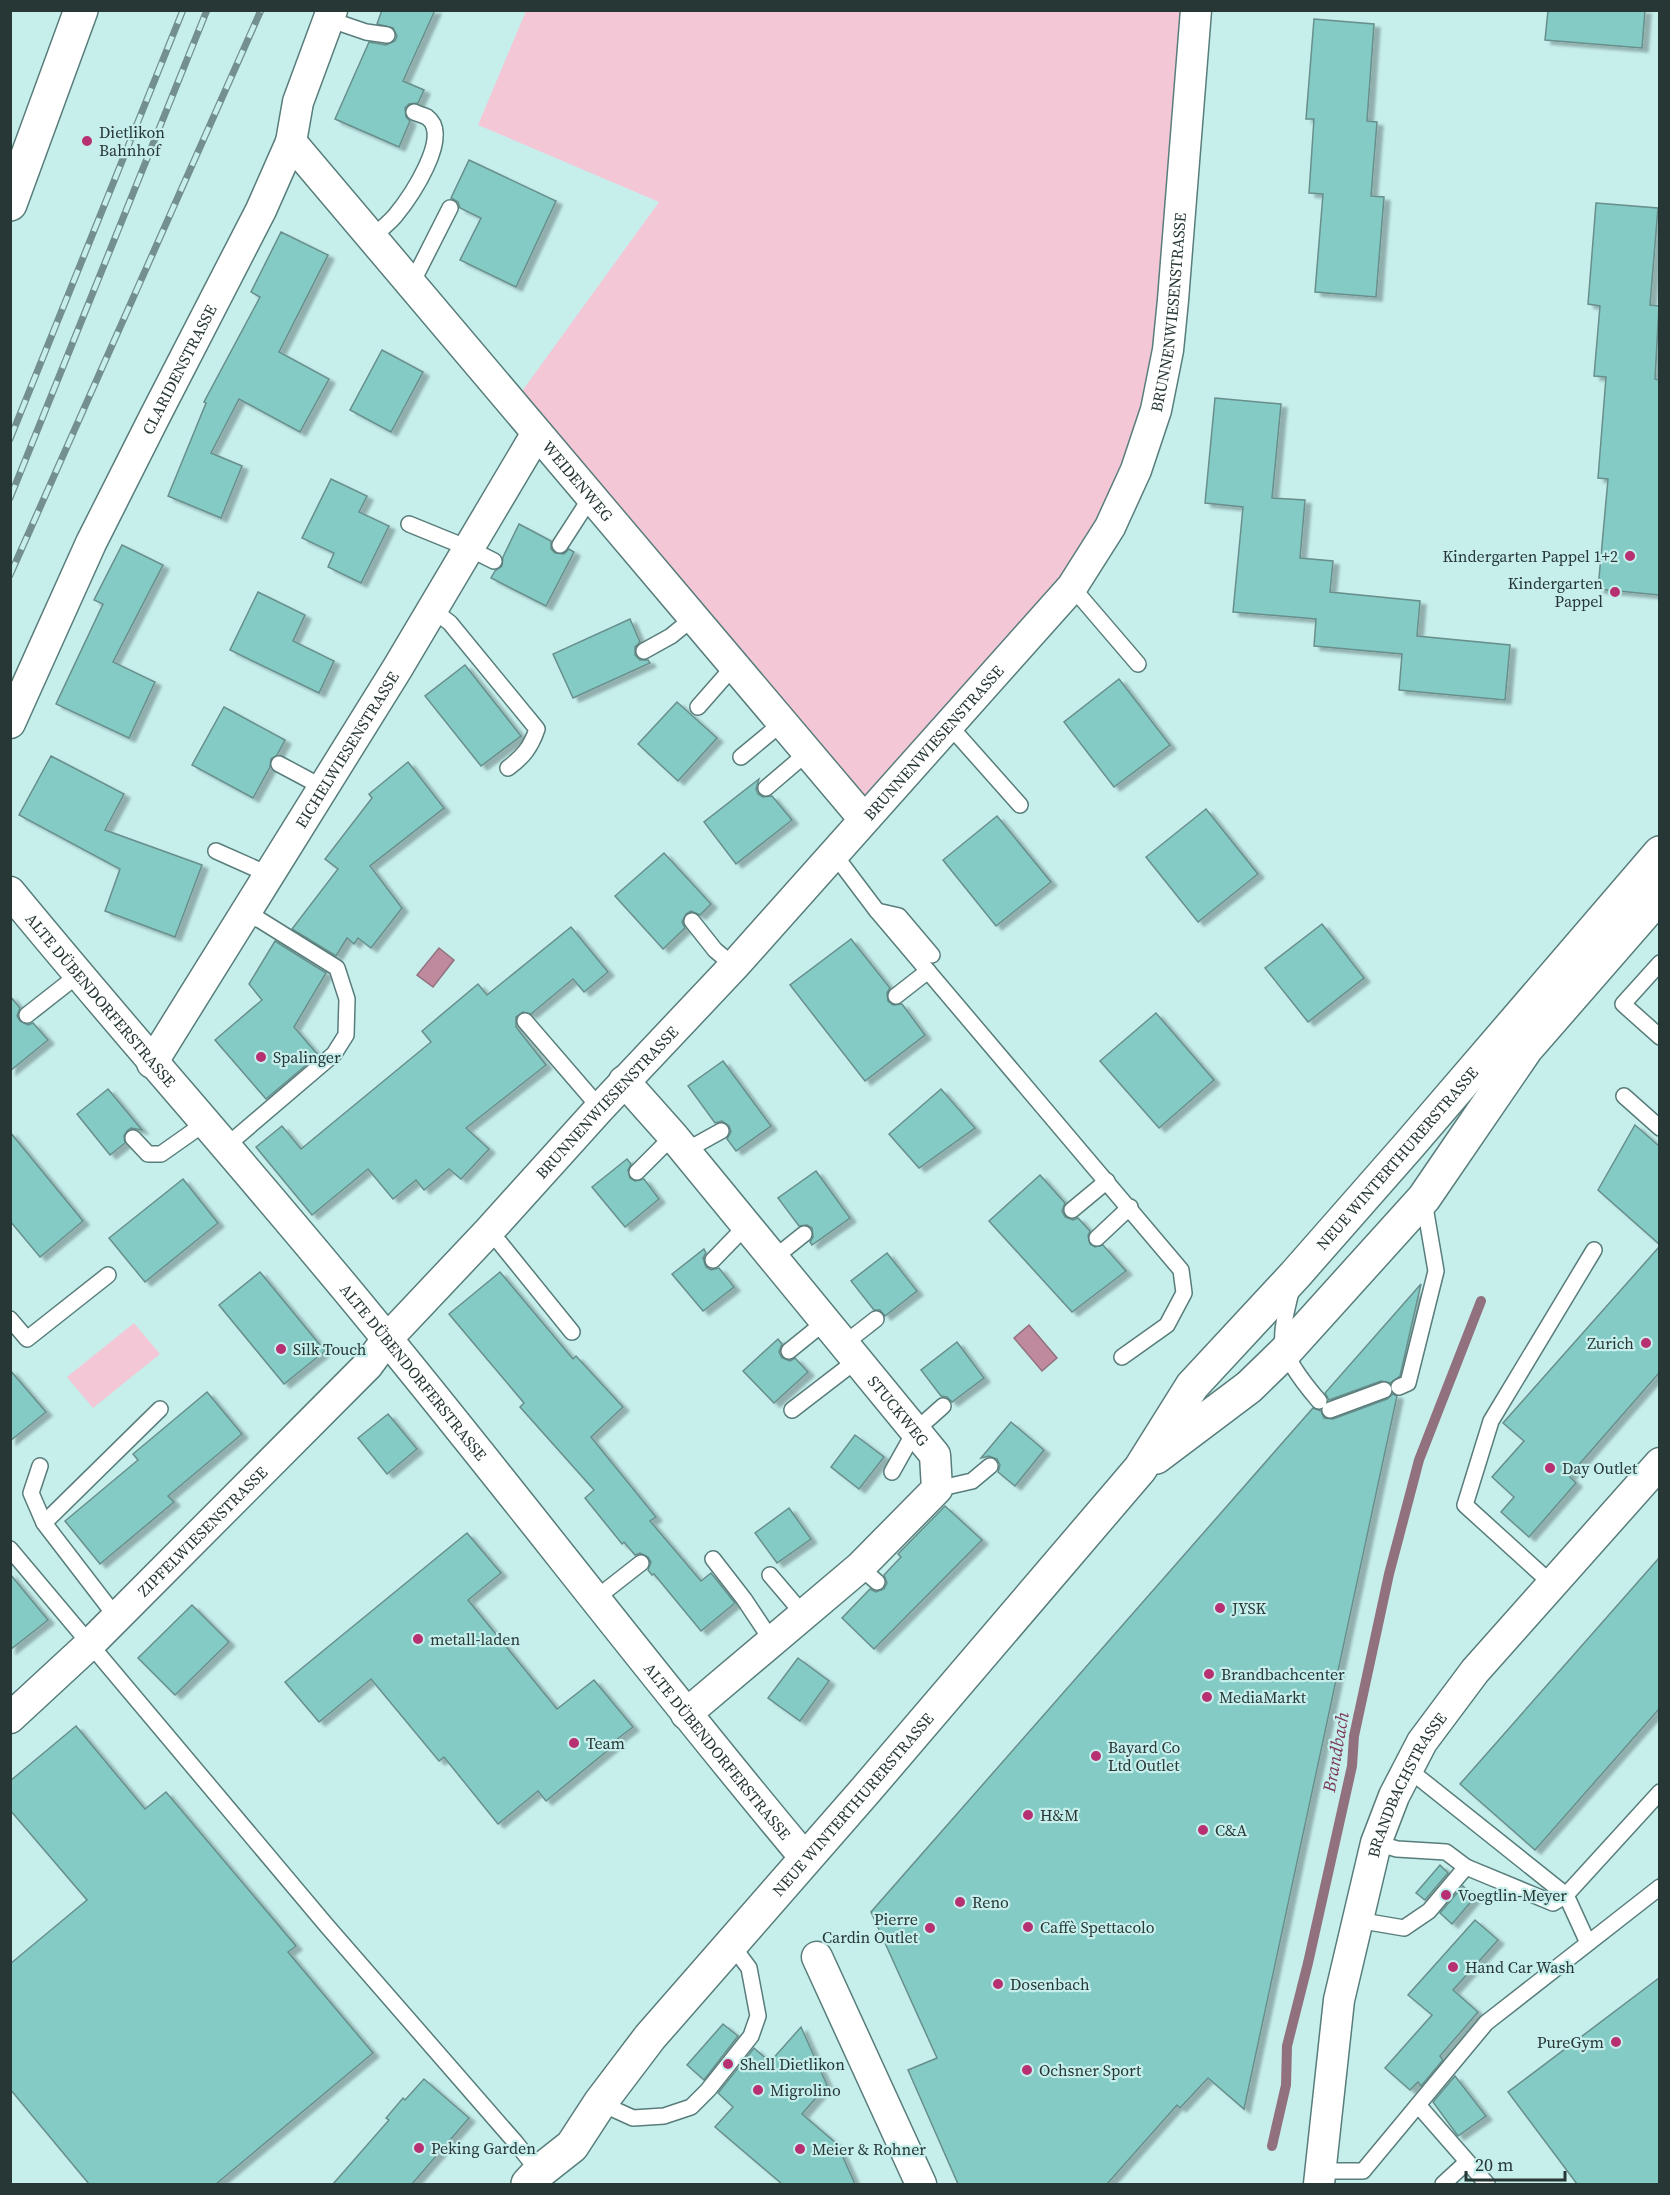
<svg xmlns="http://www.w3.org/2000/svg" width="1670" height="2195" font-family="'Source Serif 4',serif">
<defs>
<filter id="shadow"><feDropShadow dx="6" dy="4" stdDeviation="1.5" flood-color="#0004"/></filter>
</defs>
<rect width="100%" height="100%" fill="#c6efec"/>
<g fill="#f4c7d7">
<polygon points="526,11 1196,11 1173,300 1110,527 864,819 512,405 659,202 478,125"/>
<polygon points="134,1323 160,1354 93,1408 67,1377"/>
</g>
<g fill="#c08a9e" stroke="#92717f" stroke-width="1.5">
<polygon points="439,948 454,960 433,987 417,975"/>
<polygon points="1029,1325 1057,1358 1042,1371 1014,1338"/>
</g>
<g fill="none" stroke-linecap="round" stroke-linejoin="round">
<polyline stroke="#92717f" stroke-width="10" points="1272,2146 1286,2085 1287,2046 1308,1963 1352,1766 1354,1736 1389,1574 1419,1460 1481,1301"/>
</g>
<g fill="#84cac5" stroke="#688f8c" stroke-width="1.5" filter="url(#shadow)">
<polygon points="382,10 435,10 403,81 424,90 418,103 409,104 405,108 406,117 410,121 399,147 335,119 369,42 386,45 395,41 397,36 393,28 377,24"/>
<polygon points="1548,10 1645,10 1642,48 1545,40"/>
<polygon points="1314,19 1374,24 1367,121 1377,122 1371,196 1384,197 1376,297 1315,292 1323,194 1309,193 1314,119 1306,119"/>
<polygon points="469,160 556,201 516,287 460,260 481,218 460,208 458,202 451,198"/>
<polygon points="1596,203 1658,208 1650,305 1659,306 1655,379 1659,380 1659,595 1598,589 1608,479 1598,478 1606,377 1594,376 1600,306 1588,304"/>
<polygon points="281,232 328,255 279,352 329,379 300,432 239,399 211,453 242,466 221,518 168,496 206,403 204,402 260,297 251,292"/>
<polygon points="382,350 423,372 391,432 350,410"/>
<polygon points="1215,398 1281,404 1272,498 1305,500 1300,558 1333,561 1330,592 1420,601 1417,636 1510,645 1505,700 1399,690 1402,654 1314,646 1316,619 1233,612 1243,507 1205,503"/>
<polygon points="331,479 367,496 359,512 389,526 361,583 328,567 334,553 302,538"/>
<polygon points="519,524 551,541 551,549 555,553 564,554 569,549 574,552 546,606 491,578 495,571 502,566 503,557"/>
<polygon points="122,545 163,565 113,662 155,682 129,738 56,704 103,604 94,600"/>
<polygon points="258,592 305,615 293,641 334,661 319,693 230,650"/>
<polygon points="630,619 640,642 635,647 635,655 640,660 648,660 650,663 573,698 553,654"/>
<polygon points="465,665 521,736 481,766 425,696"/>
<polygon points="1119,679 1170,745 1114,787 1064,722"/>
<polygon points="677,702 717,738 678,781 638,744"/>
<polygon points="224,707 285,740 277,755 271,759 270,767 253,798 192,765"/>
<polygon points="51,756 124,794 105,830 202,865 175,937 105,911 120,869 19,815"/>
<polygon points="408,762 444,808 370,866 402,908 371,948 358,938 354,944 347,938 336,956 292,929 338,869 325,859 372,798 369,794"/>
<polygon points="759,779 756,789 758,794 763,797 772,796 792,820 736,864 704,822"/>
<polygon points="1206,809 1258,874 1198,922 1146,857"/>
<polygon points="997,816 1051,882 996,926 943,860"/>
<polygon points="664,853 711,904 700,915 691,911 686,914 682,922 685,928 663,949 615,896"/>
<polygon points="1322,924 1364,978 1308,1022 1265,968"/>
<polygon points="571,927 608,972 584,992 573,979 531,1014 523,1012 516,1017 516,1027 546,1065 466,1128 489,1149 461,1179 449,1169 424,1190 416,1180 393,1199 368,1169 312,1215 256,1147 282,1126 301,1149 431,1042 422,1031 478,984 487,995"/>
<polygon points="851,939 890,988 887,993 888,1001 893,1005 902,1004 925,1035 865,1081 790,985"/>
<polygon points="275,941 326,973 294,1027 318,1055 266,1099 215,1040 262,1000 249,984"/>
<polygon points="10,996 20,1008 17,1016 20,1021 28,1025 33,1023 48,1040 10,1071"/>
<polygon points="1156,1013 1214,1080 1159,1128 1100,1061"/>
<polygon points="723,1061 771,1126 736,1151 727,1139 731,1132 729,1126 722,1121 715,1123 688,1086"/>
<polygon points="108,1089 142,1130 131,1128 127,1131 124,1136 125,1143 110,1155 77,1114"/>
<polygon points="941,1089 975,1128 919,1168 889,1134"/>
<polygon points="1635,1125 1659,1146 1659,1244 1598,1190"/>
<polygon points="10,1132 83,1221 40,1257 10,1221"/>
<polygon points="627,1159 631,1164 628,1170 630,1178 635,1181 644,1179 659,1199 625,1227 592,1187"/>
<polygon points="816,1171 850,1218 812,1245 810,1242 813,1237 812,1228 807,1225 799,1226 778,1198"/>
<polygon points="1040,1175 1065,1203 1062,1211 1065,1217 1073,1220 1078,1218 1090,1231 1088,1236 1090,1244 1095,1247 1103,1245 1126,1271 1072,1312 989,1221"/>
<polygon points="183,1179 218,1223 145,1282 109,1238"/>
<polygon points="1659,1247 1659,1373 1569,1476 1576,1483 1529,1537 1501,1512 1514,1497 1492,1477 1524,1441 1503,1423"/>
<polygon points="704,1249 706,1253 703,1258 706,1267 711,1270 719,1268 734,1287 703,1311 672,1274"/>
<polygon points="887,1253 917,1291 885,1316 880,1310 874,1310 851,1281"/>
<polygon points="260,1272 325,1351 284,1384 219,1305"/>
<polygon points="500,1272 573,1359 576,1356 623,1407 591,1437 656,1517 650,1521 701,1581 711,1573 735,1603 701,1631 654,1574 652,1575 648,1570 651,1562 648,1557 640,1553 635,1555 624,1542 622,1544 585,1498 594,1490 520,1407 524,1403 449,1314"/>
<polygon points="1421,1284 1400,1376 1390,1383 1381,1381 1329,1400 1325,1393"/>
<polygon points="778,1339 782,1344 779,1352 782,1358 790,1361 795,1358 808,1372 774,1403 743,1371"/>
<polygon points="957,1342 984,1378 952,1402 947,1397 941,1396 921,1370"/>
<polygon points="10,1370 46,1412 10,1441"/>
<polygon points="207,1392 242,1434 168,1496 174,1502 100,1564 65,1521 138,1460 133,1454"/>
<polygon points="1393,1394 1397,1396 1244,2109 1208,2078 1180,2108 1177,2105 1107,2184 958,2184 908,2070 937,2058 871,1912 1313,1408 1321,1411 1324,1418 1333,1419 1387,1399"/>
<polygon points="388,1414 417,1449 387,1474 358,1438"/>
<polygon points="1011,1422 1044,1450 1015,1486 998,1472 1000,1465 997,1459 989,1456 981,1458"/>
<polygon points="855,1435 884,1457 859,1489 831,1467"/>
<polygon points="945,1506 982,1540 874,1649 842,1618 870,1589 876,1592 884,1589 887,1583 884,1575 901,1557 898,1554"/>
<polygon points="789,1508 811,1539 777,1563 755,1533"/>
<polygon points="467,1533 501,1573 468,1600 557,1709 594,1680 633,1727 616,1740 618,1742 546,1801 538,1791 498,1824 444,1757 439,1761 371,1679 319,1722 285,1682"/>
<polygon points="1659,1558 1659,1709 1535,1850 1460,1784"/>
<polygon points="10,1574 48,1620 10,1650"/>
<polygon points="192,1605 229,1642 175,1695 138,1658"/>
<polygon points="798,1658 829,1681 800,1721 768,1698"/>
<polygon points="76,1726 145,1809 166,1792 296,1946 288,1952 373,2053 216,2184 89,2184 10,2089 10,1964 87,1900 10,1810 10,1781"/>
<polygon points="1440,1865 1448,1873 1425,1900 1416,1893"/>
<polygon points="1463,1886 1475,1897 1452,1924 1440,1913"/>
<polygon points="1475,1920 1498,1940 1453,1990 1478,2012 1440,2056 1443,2060 1421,2086 1418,2082 1410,2090 1385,2068 1432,2015 1408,1995"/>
<polygon points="1659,1978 1659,2184 1577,2184 1508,2092"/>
<polygon points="723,2024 738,2036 704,2080 687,2065"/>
<polygon points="801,2027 827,2085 802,2114 837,2144 855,2184 782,2184 715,2127 733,2107 718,2093 754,2048 770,2062"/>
<polygon points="1455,2076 1486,2116 1458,2136 1433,2102"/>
<polygon points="424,2079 469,2118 412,2184 333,2184 389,2120 386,2118 403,2098 405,2100"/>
</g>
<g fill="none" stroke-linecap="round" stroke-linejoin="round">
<g stroke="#587d7b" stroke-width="18">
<g id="lane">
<polyline points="328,19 366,32 387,35"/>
<path d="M371 238C379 231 388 224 395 216 409 199 453 136 427 117 423 115 418 114 414 112"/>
<polyline points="411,285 450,208"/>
<polyline points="409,524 468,548 494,561"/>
<polyline points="560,545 591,497"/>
<polyline points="1072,587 1138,664"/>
<path d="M432 609 450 623 537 729C531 747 523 757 508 768"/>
<polyline points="644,651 671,636 693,618"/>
<polyline points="698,707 734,666"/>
<polyline points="948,724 1020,805"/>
<polyline points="741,757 782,723"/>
<polyline points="279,764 324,788"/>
<polyline points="766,788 807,753"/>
<polyline points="216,851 270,875"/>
<polyline points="834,854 877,911 1181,1270 1184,1293 1167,1325 1122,1357"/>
<polyline points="877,911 899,916 932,955"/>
<polyline points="692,921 715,950 734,966"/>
<polyline points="1660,963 1623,1004 1660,1037"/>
<polyline points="896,996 928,971"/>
<polyline points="27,1015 78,975"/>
<polyline points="525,1021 600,1108"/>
<polyline points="1624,1096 1660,1128"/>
<polyline points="133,1138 148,1154 161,1154 205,1123"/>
<polyline points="225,1147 334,1054 346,1035 347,999 337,968 260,920 245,914"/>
<polyline points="685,1151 721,1131"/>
<polyline points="637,1172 673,1136"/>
<polyline points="1072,1210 1107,1181"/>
<polyline points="488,1232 500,1243 572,1332"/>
<polyline points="1097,1238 1130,1207"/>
<polyline points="774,1258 804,1234"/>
<polyline points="713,1260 746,1226"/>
<path d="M1292 1287C1289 1302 1281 1327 1283 1342 1285 1360 1307 1387 1319 1401"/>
<polyline points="10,1319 27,1339 108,1275"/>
<polyline points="844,1344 876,1319"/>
<polyline points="789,1351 826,1321"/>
<polyline points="1399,1387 1408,1383 1436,1271 1424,1201"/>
<polyline points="792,1410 857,1360"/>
<polyline points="1330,1410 1384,1390"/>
<polyline points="40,1466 31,1493 44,1523"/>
<polyline points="892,1472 915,1431 943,1406"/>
<polyline points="937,1489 972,1481 990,1466"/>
<polyline points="10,1549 327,1926 516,2143 539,2172"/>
<polyline points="713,1559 744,1599 772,1641"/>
<polyline points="860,1567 877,1582"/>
<polyline points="770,1575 804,1615"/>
<polyline points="1552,1584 1465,1505 1491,1421 1594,1250"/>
<polyline points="595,1599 641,1563"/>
<polyline points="117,1618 44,1523 160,1409"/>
<polyline points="1408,1769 1566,1895 1660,1792"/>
<polyline points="1466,1867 1553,1903 1566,1895 1588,1943"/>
<polyline points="1357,1920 1404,1928 1429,1911 1466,1867 1446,1852 1397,1849 1376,1843"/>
<polyline points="600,2103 633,2118 664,2116 691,2107 708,2090 751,2036 758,2016 749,1968 731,1944"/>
<polyline points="1418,2105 1487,2184"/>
<polyline points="1320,2171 1363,2171 1486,2023 1660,1887"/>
<polyline points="1443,2184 1467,2162"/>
</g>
</g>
<g stroke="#587d7b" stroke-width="33">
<g id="street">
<path id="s1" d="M291 142 864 819"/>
<path id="s2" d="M10 723 91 543 154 418 261 210 291 142 298 102 332 10"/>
<path id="s3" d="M10 892C134 1043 265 1188 388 1340 529 1512 663 1689 806 1859"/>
<path id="s4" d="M152 1063 397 669 537 433"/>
<path id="s5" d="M624 1081 673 1136 935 1455 937 1489 860 1567 686 1714"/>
<path id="s6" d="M10 1718 90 1644 368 1365 387 1339 488 1232 600 1108 734 966 1072 587 1110 527 1136 470 1156 410 1168 350 1173 300 1196 10"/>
<polyline points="817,1957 921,2184"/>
<path id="s7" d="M1319 2184 1339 2000 1376 1843 1394 1796 1422 1742 1475 1671 1660 1463"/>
</g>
</g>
<g stroke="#587d7b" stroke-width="36">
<polyline id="secondary" points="10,204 81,10"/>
</g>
<g stroke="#587d7b" stroke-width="36">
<g id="primary">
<polyline points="1156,1457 1249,1387 1285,1352 1424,1198 1526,1049 1660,895"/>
<path id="s8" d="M528 2184 539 2172 572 2146 600 2103 650 2037 865 1791 1140 1469 1192 1386 1295 1275 1410 1144 1660 853"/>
</g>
</g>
<use href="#lane" stroke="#fff" stroke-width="15"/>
<use href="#street" stroke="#fff" stroke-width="30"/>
<use href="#secondary" stroke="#fff" stroke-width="33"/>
<use href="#primary" stroke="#fff" stroke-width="33"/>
<g stroke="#74908e" stroke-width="7">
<g id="rail">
<polyline points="10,439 183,10"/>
<polyline points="10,498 207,10"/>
<polyline points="10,575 261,10"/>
</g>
</g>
<use href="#rail" stroke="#c6efec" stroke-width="4.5" stroke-dasharray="14" stroke-linecap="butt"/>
</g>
<g fill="#b73072" stroke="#c6efec" stroke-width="2">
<circle cx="87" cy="141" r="6"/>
<circle cx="1630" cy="556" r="6"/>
<circle cx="1615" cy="592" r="6"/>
<circle cx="261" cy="1057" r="6"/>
<circle cx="1646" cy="1343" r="6"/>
<circle cx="281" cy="1349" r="6"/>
<circle cx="1550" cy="1468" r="6"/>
<circle cx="1220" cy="1608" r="6"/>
<circle cx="418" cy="1639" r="6"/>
<circle cx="1209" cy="1674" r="6"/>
<circle cx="1207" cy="1697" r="6"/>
<circle cx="574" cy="1743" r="6"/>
<circle cx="1096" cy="1756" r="6"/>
<circle cx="1028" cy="1815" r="6"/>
<circle cx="1203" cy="1830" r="6"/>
<circle cx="1446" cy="1895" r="6"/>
<circle cx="960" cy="1902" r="6"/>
<circle cx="1028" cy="1927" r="6"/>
<circle cx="930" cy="1928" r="6"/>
<circle cx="1453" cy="1967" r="6"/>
<circle cx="998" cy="1984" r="6"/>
<circle cx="1616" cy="2042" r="6"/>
<circle cx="728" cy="2064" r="6"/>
<circle cx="1027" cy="2070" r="6"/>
<circle cx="758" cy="2090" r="6"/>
<circle cx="419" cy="2148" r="6"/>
<circle cx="800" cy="2149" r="6"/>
</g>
<g text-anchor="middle" stroke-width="4.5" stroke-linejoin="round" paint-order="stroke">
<g font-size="16" fill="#273736" stroke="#c6efec" text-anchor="start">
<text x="99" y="138">Dietlikon<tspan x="99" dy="18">Bahnhof</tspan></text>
<text x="1618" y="562" text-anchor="end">Kindergarten Pappel 1+2</text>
<text x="1603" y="589" text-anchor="end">Kindergarten<tspan x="1603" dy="18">Pappel</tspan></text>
<text x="273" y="1063">Spalinger</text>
<text x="1634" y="1349" text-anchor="end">Zurich</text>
<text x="293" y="1355">Silk Touch</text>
<text x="1562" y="1474">Day Outlet</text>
<text x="1232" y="1614">JYSK</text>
<text x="430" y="1645">metall-laden</text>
<text x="1221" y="1680">Brandbachcenter</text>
<text x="1219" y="1703">MediaMarkt</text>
<text x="586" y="1749">Team</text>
<text x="1108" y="1753">Bayard Co<tspan x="1108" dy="18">Ltd Outlet</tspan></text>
<text x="1040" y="1821">H&amp;M</text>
<text x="1215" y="1836">C&amp;A</text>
<text x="1458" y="1901">Voegtlin-Meyer</text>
<text x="972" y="1908">Reno</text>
<text x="918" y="1925" text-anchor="end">Pierre<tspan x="918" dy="18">Cardin Outlet</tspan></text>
<text x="1040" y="1933">Caffè Spettacolo</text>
<text x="1465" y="1973">Hand Car Wash</text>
<text x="1010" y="1990">Dosenbach</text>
<text x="1604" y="2048" text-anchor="end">PureGym</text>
<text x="740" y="2070">Shell Dietlikon</text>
<text x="1039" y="2076">Ochsner Sport</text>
<text x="770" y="2096">Migrolino</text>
<text x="431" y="2154">Peking Garden</text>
<text x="812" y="2155">Meier &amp; Rohner</text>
</g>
<g font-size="16" fill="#273736" stroke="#c6efec">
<text dy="6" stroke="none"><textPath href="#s6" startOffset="1848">BRUNNENWIESENSTRASSE</textPath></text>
<text dy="6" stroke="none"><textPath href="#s2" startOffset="392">CLARIDENSTRASSE</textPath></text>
<text dy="6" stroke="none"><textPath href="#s1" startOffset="444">WEIDENWEG</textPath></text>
<text dy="6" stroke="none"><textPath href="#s6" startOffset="1344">BRUNNENWIESENSTRASSE</textPath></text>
<text dy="6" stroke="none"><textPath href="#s4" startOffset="369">EICHELWIESENSTRASSE</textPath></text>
<text dy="6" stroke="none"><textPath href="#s3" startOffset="141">ALTE DÜBENDORFERSTRASSE</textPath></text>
<text dy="6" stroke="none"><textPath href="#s6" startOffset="858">BRUNNENWIESENSTRASSE</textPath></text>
<text dy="6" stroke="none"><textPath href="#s8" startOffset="1347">NEUE WINTERTHURERSTRASSE</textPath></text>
<text dy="6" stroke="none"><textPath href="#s3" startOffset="627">ALTE DÜBENDORFERSTRASSE</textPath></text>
<text dy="6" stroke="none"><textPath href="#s5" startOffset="429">STUCKWEG</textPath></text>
<text dy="6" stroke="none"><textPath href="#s6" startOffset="268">ZIPFELWIESENSTRASSE</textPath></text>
<text dy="6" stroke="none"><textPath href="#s3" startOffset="1113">ALTE DÜBENDORFERSTRASSE</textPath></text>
<text dy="6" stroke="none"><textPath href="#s7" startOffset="412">BRANDBACHSTRASSE</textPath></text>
<text dy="6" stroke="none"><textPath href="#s8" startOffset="501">NEUE WINTERTHURERSTRASSE</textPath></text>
</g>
<g font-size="18" font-style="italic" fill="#7b3854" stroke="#c6efec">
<text transform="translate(1336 1752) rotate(-80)" y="6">Brandbach</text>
</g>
</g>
<rect width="1670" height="2195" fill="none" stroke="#273736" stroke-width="24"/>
<path d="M1466 2171v9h99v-9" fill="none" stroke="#273736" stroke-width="3"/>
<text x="1475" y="2171" font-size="18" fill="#273736" stroke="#c6efec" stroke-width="4.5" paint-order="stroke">20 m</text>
</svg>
